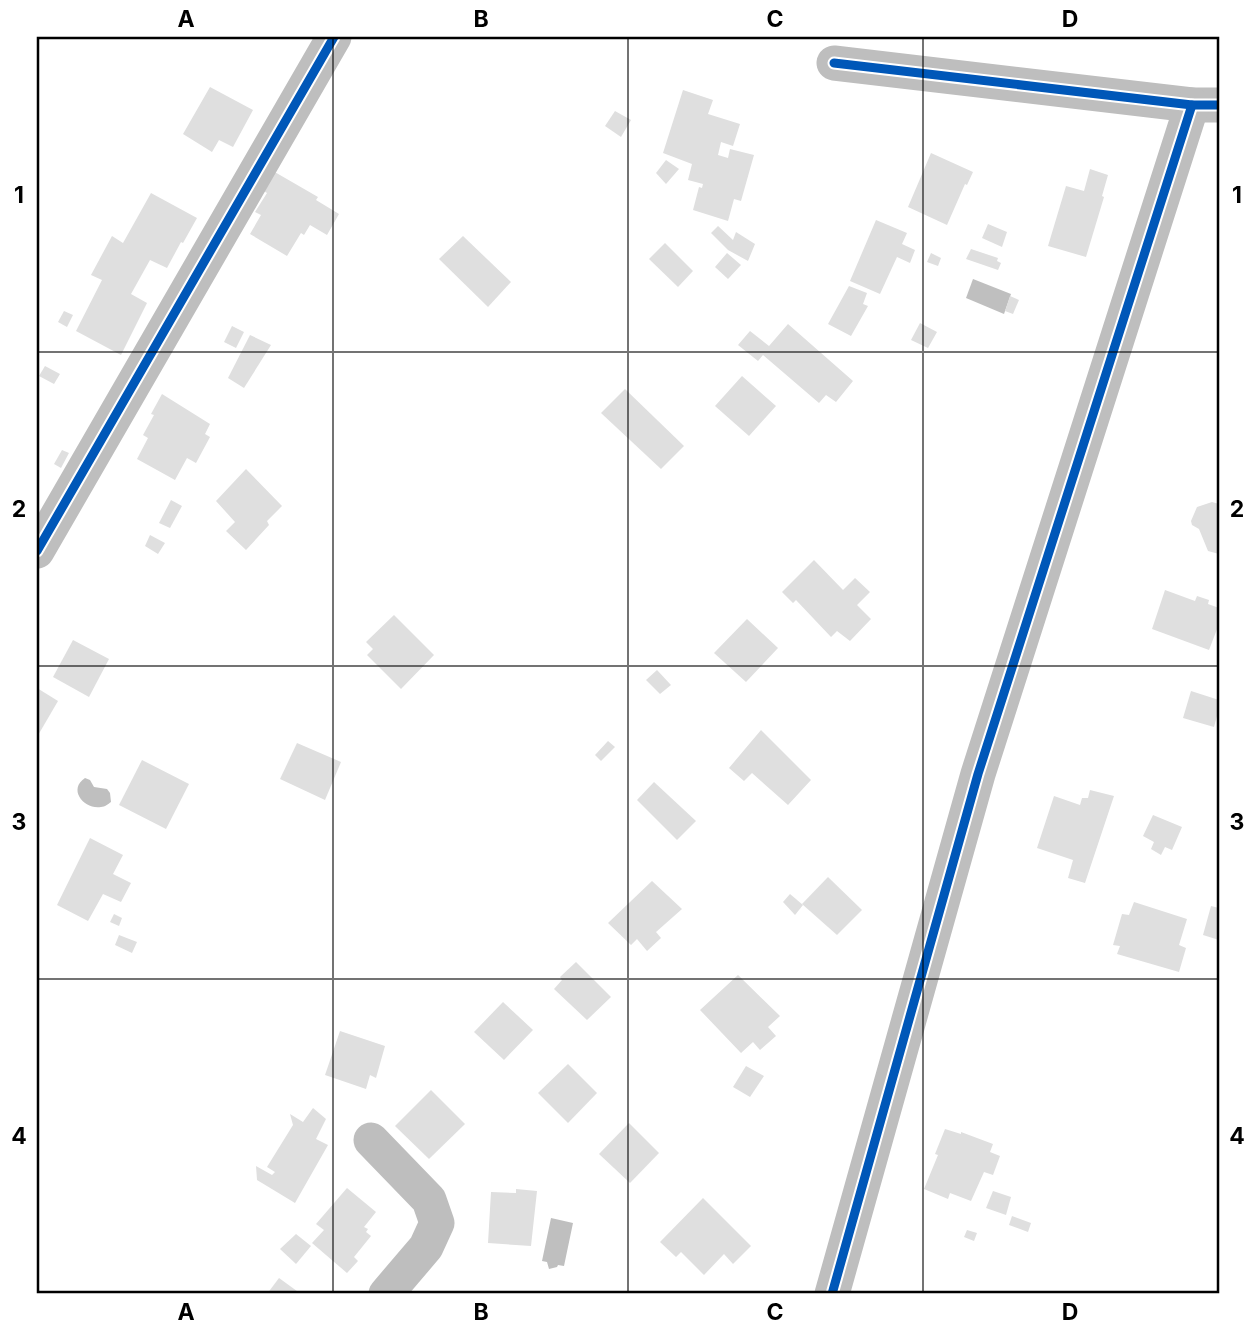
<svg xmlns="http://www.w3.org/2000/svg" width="1256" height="1331" font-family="Inter,sans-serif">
<rect width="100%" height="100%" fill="#fff"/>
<g fill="#bfbfbf">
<polygon points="973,279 1011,294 1004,314 966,298"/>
<path d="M85 778 90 780 94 787 107 789 110 793 111 802C108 804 105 807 101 807 85 810 67 790 85 778Z"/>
<polygon points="551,1218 573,1223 564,1266 558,1265 557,1267 549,1269 547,1262 542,1261"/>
</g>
<g fill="#dfdfdf">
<polygon points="210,87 253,110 233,147 219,140 212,152 183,134"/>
<polygon points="683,90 713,100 708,114 740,124 733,146 721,142 718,155 728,158 730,149 754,155 741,201 734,199 728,221 693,210 699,187 702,188 703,184 688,180 692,164 663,153"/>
<polygon points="615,111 631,120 621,137 605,126"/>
<polygon points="931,153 973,172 967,185 965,184 947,225 908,207"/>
<polygon points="666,160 679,169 666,184 656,173"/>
<polygon points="1090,169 1108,175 1102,196 1104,197 1086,257 1048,246 1066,186 1084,191"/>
<polygon points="273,171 318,197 316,200 339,214 327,235 310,225 304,235 301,233 287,256 250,234 261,215 255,212 267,193 262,190"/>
<polygon points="151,193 197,218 183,243 181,242 167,268 150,260 131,294 147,303 121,355 76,331 102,280 91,275 112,236 123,243"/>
<polygon points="876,220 907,233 902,244 915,250 910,263 897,257 880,294 850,281"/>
<polygon points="988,224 1007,232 1002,247 982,238"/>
<polygon points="718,226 733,240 736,232 755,244 748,261 728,250 711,233"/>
<polygon points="463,236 511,282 488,307 439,259"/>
<polygon points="665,243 693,271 678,287 649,259"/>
<polygon points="971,249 998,258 997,261 1001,263 998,270 966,259"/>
<polygon points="727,253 741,265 728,279 715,267"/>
<polygon points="931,253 941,258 938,266 927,262"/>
<polygon points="849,286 867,293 863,304 868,306 851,336 828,324"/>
<polygon points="1010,296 1019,300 1013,314 1005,311"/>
<polygon points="64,311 73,315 67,327 58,322"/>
<polygon points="920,323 937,332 928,348 911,340"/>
<polygon points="788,324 853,381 836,402 826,395 819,403 763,355 758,361 738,345 750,331 769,346"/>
<polygon points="232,326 244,332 236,348 224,342"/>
<polygon points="250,335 271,345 244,388 228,378"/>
<polygon points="45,366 60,374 54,384 39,376"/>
<polygon points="742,376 776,406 749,436 715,406"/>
<polygon points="625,389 684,446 661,469 601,413"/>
<polygon points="162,394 210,424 205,434 210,437 196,463 187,458 175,480 137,459 148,438 143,435 154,415 151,414"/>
<polygon points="62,450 69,453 61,468 54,464"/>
<polygon points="246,469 282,506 267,521 269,525 246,550 226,531 235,522 216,501"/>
<polygon points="171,500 182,506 170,528 159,523"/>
<polygon points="1212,502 1219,504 1219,554 1208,551 1199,529 1192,525 1191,521 1197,507"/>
<polygon points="150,535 165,543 158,554 145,546"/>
<polygon points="814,560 843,590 855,578 870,592 857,605 871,619 850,641 837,631 831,637 796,600 793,603 782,592"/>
<polygon points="1165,590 1195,601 1197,596 1209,600 1208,604 1219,608 1219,624 1209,650 1152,629"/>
<polygon points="394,615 434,655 401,689 367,655 373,649 366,642"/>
<polygon points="747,619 778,648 746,682 714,653"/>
<polygon points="73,640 109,659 89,697 53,677"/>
<polygon points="657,670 671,685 660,694 646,680"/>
<polygon points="37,688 58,701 37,737"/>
<polygon points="1191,691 1219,700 1219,716 1217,716 1214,727 1183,718"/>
<polygon points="761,730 811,780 788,805 752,773 744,781 729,768"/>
<polygon points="608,741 615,747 601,761 595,755"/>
<polygon points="297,743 341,762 325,800 280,779"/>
<polygon points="142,760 189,784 166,829 119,805"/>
<polygon points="654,782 696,821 677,840 637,800"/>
<polygon points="1090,790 1114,796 1085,883 1068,878 1073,860 1037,848 1054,796 1080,805 1082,798 1088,798"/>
<polygon points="1153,815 1182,827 1172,850 1165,847 1161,855 1151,849 1154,842 1143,836"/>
<polygon points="90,838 123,855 113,874 131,883 121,902 103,894 88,921 57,905"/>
<polygon points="828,877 862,910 837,935 802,904"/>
<polygon points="652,881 682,909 656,932 661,938 647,951 637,939 631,945 608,923"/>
<polygon points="790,894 803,905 795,915 783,902"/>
<polygon points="1134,902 1187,919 1179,945 1186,948 1179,972 1117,954 1120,946 1113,945 1122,914 1129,915"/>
<polygon points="1211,906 1219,908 1219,940 1203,935"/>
<polygon points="114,914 122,918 119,926 110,922"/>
<polygon points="119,935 137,942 132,953 115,945"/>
<polygon points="576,962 611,997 587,1020 554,989 562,980 560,977"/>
<polygon points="738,975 780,1016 768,1027 776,1036 760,1050 753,1042 741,1053 700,1010"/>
<polygon points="503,1002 533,1030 504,1060 474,1032"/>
<polygon points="340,1031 385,1046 376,1078 370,1075 366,1089 325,1075"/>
<polygon points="568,1064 597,1093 568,1123 538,1093"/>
<polygon points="746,1066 764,1076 750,1097 733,1087"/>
<polygon points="431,1090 465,1124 429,1159 395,1126"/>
<polygon points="313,1108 326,1119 316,1139 328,1145 295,1203 257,1180 256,1166 272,1175 275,1172 267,1167 293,1125 290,1114 303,1122"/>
<polygon points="629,1123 659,1153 630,1183 599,1154"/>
<polygon points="945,1129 961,1134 961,1132 993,1144 990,1152 1000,1156 993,1175 984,1172 971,1201 950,1193 948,1199 924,1189 938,1155 935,1154"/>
<polygon points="347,1188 376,1212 364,1227 368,1229 366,1232 371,1236 354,1257 358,1261 347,1273 312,1243 324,1230 316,1224"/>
<polygon points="516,1189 537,1191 531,1246 488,1243 491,1192 516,1193"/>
<polygon points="993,1191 1011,1197 1006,1215 986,1208"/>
<polygon points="703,1198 751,1246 733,1264 724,1254 704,1275 681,1252 676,1257 660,1242"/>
<polygon points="1012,1216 1031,1223 1028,1232 1009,1225"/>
<polygon points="967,1230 977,1233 974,1241 964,1237"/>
<polygon points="296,1234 311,1246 296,1264 280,1249"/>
<polygon points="279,1278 301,1294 267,1294"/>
</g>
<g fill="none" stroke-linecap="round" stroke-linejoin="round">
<g stroke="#bebebe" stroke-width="35">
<polyline points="834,63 1192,105 1219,105"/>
<polyline points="37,551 334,37"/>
<polyline points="371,1140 429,1200 437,1223 426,1247 386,1294"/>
<polyline points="832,1294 978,774 1192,105"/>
</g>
<g stroke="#fff" stroke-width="13">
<g id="cycleway">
<polyline points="834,63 1192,105 1219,105"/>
<polyline points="37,551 334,37"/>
<polyline points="832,1294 978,774 1192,105"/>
</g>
</g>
<use href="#cycleway" stroke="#0057b8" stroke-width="9"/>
</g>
<path fill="none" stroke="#000" stroke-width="2" stroke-opacity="0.55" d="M333 37V1294M628 37V1294M923 37V1294M37 352H1219M37 666H1219M37 979H1219"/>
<rect width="1256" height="1331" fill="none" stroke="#ffffff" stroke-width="77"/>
<rect x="38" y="38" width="1180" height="1254" fill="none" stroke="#000" stroke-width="2.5"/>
<g font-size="23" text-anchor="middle" font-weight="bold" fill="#000">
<text x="186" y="27">A</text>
<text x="481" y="27">B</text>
<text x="775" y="27">C</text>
<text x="1070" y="27">D</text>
<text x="19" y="203">1</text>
<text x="1237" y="203">1</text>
<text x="19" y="517">2</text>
<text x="1237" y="517">2</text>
<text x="19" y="830">3</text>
<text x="1237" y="830">3</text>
<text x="19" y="1144">4</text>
<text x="1237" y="1144">4</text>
<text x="186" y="1320">A</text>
<text x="481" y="1320">B</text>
<text x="775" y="1320">C</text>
<text x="1070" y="1320">D</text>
</g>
</svg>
